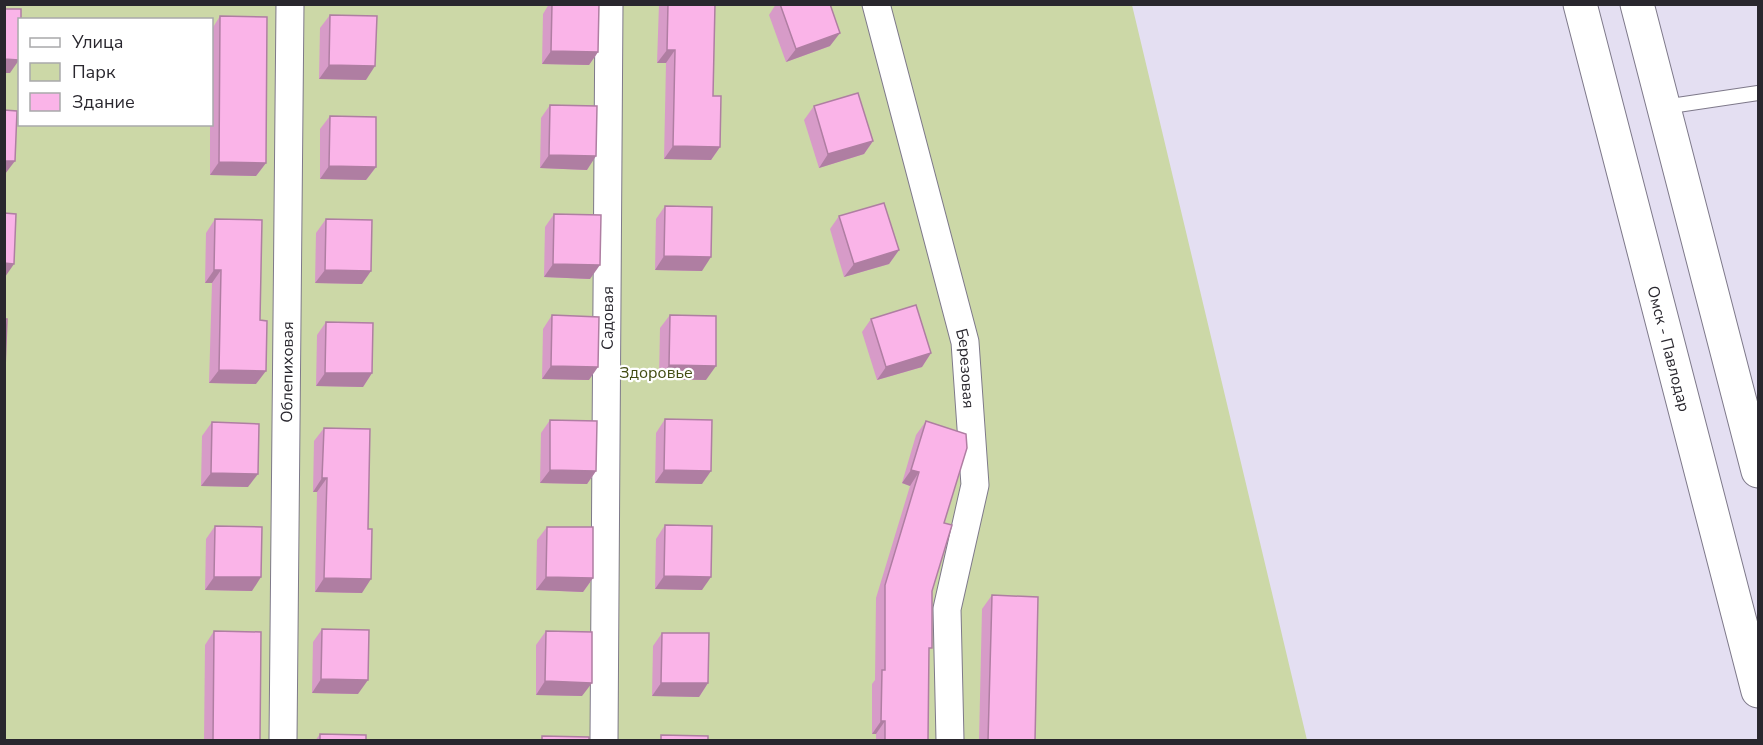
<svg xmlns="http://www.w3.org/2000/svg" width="1763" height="745" font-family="'Nunito Sans',sans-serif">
<rect width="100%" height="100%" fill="#e4dff2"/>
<path fill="#ccd8a7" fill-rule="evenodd" d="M4 5H1132L1307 740H5ZM20 20H212V124H20Z"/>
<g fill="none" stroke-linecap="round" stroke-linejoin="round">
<g stroke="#7e798a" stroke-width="16">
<polyline id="service" points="1664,107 1758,93"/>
</g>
<g stroke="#7e798a" stroke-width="29">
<g id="minor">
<path id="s1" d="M876 4 965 342 975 485 947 609 950 740"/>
<path id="s2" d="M283 740 290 4"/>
<path id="s3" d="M604 740 609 4"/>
</g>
</g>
<g stroke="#7e798a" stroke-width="35">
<g id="trunk">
<path id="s4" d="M1580 4 1758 691"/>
<polyline points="1637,4 1758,471"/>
</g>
</g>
<use href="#service" stroke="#fff" stroke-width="14"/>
<use href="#minor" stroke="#fff" stroke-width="27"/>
<use href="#trunk" stroke="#fff" stroke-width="33"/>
</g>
<g fill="#d79bc8">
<polygon points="549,4 599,4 598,52 589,65 542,64 543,14"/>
<polygon points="659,4 715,4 713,96 720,147 711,160 664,159 666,63 657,63"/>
<polygon points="776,4 830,4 830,46 786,62 769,15"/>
<polygon points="330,15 366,80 319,79 320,28"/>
<polygon points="220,16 266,163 256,176 210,175 210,124 212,124 212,29"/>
<polygon points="550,105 587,170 540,168 541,118"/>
<polygon points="814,106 873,141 864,154 819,168 804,120"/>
<polygon points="330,116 376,167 366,180 320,179 320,129"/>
<polygon points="665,206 702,271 655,270 656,219"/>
<polygon points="554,214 590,279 544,277 545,227"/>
<polygon points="839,216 899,250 889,264 844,277 830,229"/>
<polygon points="215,219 256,384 209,383 212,283 205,283 206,233"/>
<polygon points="326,219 362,284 315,283 316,233"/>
<polygon points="552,315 589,380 542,379 543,329"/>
<polygon points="670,315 706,380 659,379 660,328"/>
<polygon points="871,319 931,353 922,367 877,380 862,332"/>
<polygon points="326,322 372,373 363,387 316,386 317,335"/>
<polygon points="665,419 702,484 655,483 656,433"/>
<polygon points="550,420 596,471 587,484 540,483 541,433"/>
<polygon points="926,421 944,523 932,591 929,652 928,741 876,741 876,734 872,734 872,684 875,680 876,598 910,486 902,483 916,435"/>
<polygon points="212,422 248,487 201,486 202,436"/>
<polygon points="324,428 362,593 315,592 317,492 313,492 314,441"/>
<polygon points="665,525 702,590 655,589 656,539"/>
<polygon points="215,526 252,591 205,590 206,539"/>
<polygon points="547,527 593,578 583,592 536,590 537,540"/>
<polygon points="992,595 1035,741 979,741 982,609"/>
<polygon points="322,629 358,694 312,693 313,642"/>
<polygon points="214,631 260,741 204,741 205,645"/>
<polygon points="546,631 582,696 536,695 536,645"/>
<polygon points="662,633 708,683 699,697 652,696 653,646"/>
<polygon points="320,734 366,741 315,741"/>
</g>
<g fill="#af7ea2">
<polygon points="840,33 830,46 786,62 796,49"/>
<polygon points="667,50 675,50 666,63 657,63"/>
<polygon points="551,51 598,52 589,65 542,64"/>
<polygon points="4,59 19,60 10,73 4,73"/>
<polygon points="329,65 375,66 366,80 319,79"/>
<polygon points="873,141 864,154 819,168 828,154"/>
<polygon points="673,146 720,147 711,160 664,159"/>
<polygon points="549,155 596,156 587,170 540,168"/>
<polygon points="4,161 15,161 5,174 4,174"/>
<polygon points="219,162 266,163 256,176 210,175"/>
<polygon points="329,166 376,167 366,180 320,179"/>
<polygon points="899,250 889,264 844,277 854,264"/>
<polygon points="664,256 711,257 702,271 655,270"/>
<polygon points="4,263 14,264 5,277"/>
<polygon points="553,264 600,265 590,279 544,277"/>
<polygon points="214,270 221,270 212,283 205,283"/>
<polygon points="325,270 371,271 362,284 315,283"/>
<polygon points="931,353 922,367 877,380 886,367"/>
<polygon points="669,365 716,366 706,380 659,379"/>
<polygon points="551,366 598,367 589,380 542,379"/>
<polygon points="219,370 266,371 256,384 209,383"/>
<polygon points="325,373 372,373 363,387 316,386"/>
<polygon points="550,470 596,471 587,484 540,483"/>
<polygon points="664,470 711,471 702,484 655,483"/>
<polygon points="911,470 919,472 910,486 902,483"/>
<polygon points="211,473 258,474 248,487 201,486"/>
<polygon points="322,478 327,478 317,492 313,492"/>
<polygon points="664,576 711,577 702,590 655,589"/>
<polygon points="214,577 261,577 252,591 205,590"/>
<polygon points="546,577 593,578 583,592 536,590"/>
<polygon points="324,578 371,579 362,593 315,592"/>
<polygon points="321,679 368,680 358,694 312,693"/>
<polygon points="545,681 592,683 582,696 536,695"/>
<polygon points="661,683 708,683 699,697 652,696"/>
<polygon points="881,721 885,721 876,734 872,734"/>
</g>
<g fill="#fab4e8" stroke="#af7ea2" stroke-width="1.5">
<polygon points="552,4 599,4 598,52 551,51"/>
<polygon points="668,4 715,4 713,96 721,96 720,147 673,146 675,50 667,50"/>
<polygon points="780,4 830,4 840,33 796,49"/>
<polygon points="4,9 21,9 21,20 20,20 19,60 4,59"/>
<polygon points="330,15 377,16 375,66 329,65"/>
<polygon points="220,16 267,17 266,163 219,162"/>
<polygon points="858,93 873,141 828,154 814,106"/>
<polygon points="550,105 597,106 596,156 549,155"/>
<polygon points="4,110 17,111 15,161 4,161"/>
<polygon points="330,116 376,117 376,167 329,166"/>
<polygon points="884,203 899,250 854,264 839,216"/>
<polygon points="665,206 712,207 711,257 664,256"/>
<polygon points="4,213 16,214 14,264 4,263"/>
<polygon points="554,214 601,215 600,265 553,264"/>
<polygon points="215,219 262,220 260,320 267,321 266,371 219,370 221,270 214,270"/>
<polygon points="326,219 372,220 371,271 325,270"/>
<polygon points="916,305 931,353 886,367 871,319"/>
<polygon points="552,315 599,317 598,367 551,366"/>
<polygon points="670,315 716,316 716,366 669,365"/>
<polygon points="4,319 7,319 5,369 4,369"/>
<polygon points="326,322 373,323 372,373 325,373"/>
<polygon points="665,419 712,420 711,471 664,470"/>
<polygon points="550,420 597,421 596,471 550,470"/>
<polygon points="926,421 966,434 967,448 944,523 952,525 932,591 932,648 929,648 928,741 885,741 885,721 881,721 882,670 885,670 885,585 919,472 911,470"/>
<polygon points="212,422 259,424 258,474 211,473"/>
<polygon points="324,428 370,429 368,529 372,529 371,579 324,578 327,478 322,478"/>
<polygon points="665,525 712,526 711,577 664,576"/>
<polygon points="215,526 262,527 261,577 214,577"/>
<polygon points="547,527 593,527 593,578 546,577"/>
<polygon points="992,595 1038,597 1035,741 988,741"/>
<polygon points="322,629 369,630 368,680 321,679"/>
<polygon points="214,631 261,632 260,741 213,741"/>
<polygon points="546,631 592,632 592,683 545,681"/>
<polygon points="662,633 709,633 708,683 661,683"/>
<polygon points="320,734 366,735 366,741 320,741"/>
<polygon points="661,735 708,736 708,741 661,741"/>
<polygon points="542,736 589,737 589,741 542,741"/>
</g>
<g text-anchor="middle" stroke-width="4.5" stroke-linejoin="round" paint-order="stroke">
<g font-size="16" fill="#29272e" stroke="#fff">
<text dy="6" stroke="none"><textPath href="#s3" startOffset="422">Садовая</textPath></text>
<text dy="6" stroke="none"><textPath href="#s4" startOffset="356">Омск - Павлодар</textPath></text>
<text dy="6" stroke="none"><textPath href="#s1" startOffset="376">Березовая</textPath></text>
<text dy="6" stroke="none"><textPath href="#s2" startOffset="368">Облепиховая</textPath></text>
</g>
<g font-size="16" fill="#424c12" stroke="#fff">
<text x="656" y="378">Здоровье</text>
</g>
</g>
<rect width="1763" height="745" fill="none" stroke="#29272e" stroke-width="12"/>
<rect x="18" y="18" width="195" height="108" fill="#ffffff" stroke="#a9a9ab" stroke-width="1.5"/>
<rect x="30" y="38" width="30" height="9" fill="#ffffff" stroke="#a9a9ab" stroke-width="1.5"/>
<text x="72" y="48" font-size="18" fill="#29272e">Улица</text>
<rect x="30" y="63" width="30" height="18" fill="#ccd8a7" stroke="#a9a9ab" stroke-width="1.5"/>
<text x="72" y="78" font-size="18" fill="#29272e">Парк</text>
<rect x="30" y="93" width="30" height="18" fill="#fab4e8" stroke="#a9a9ab" stroke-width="1.5"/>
<text x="72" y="108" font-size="18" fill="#29272e">Здание</text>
</svg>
